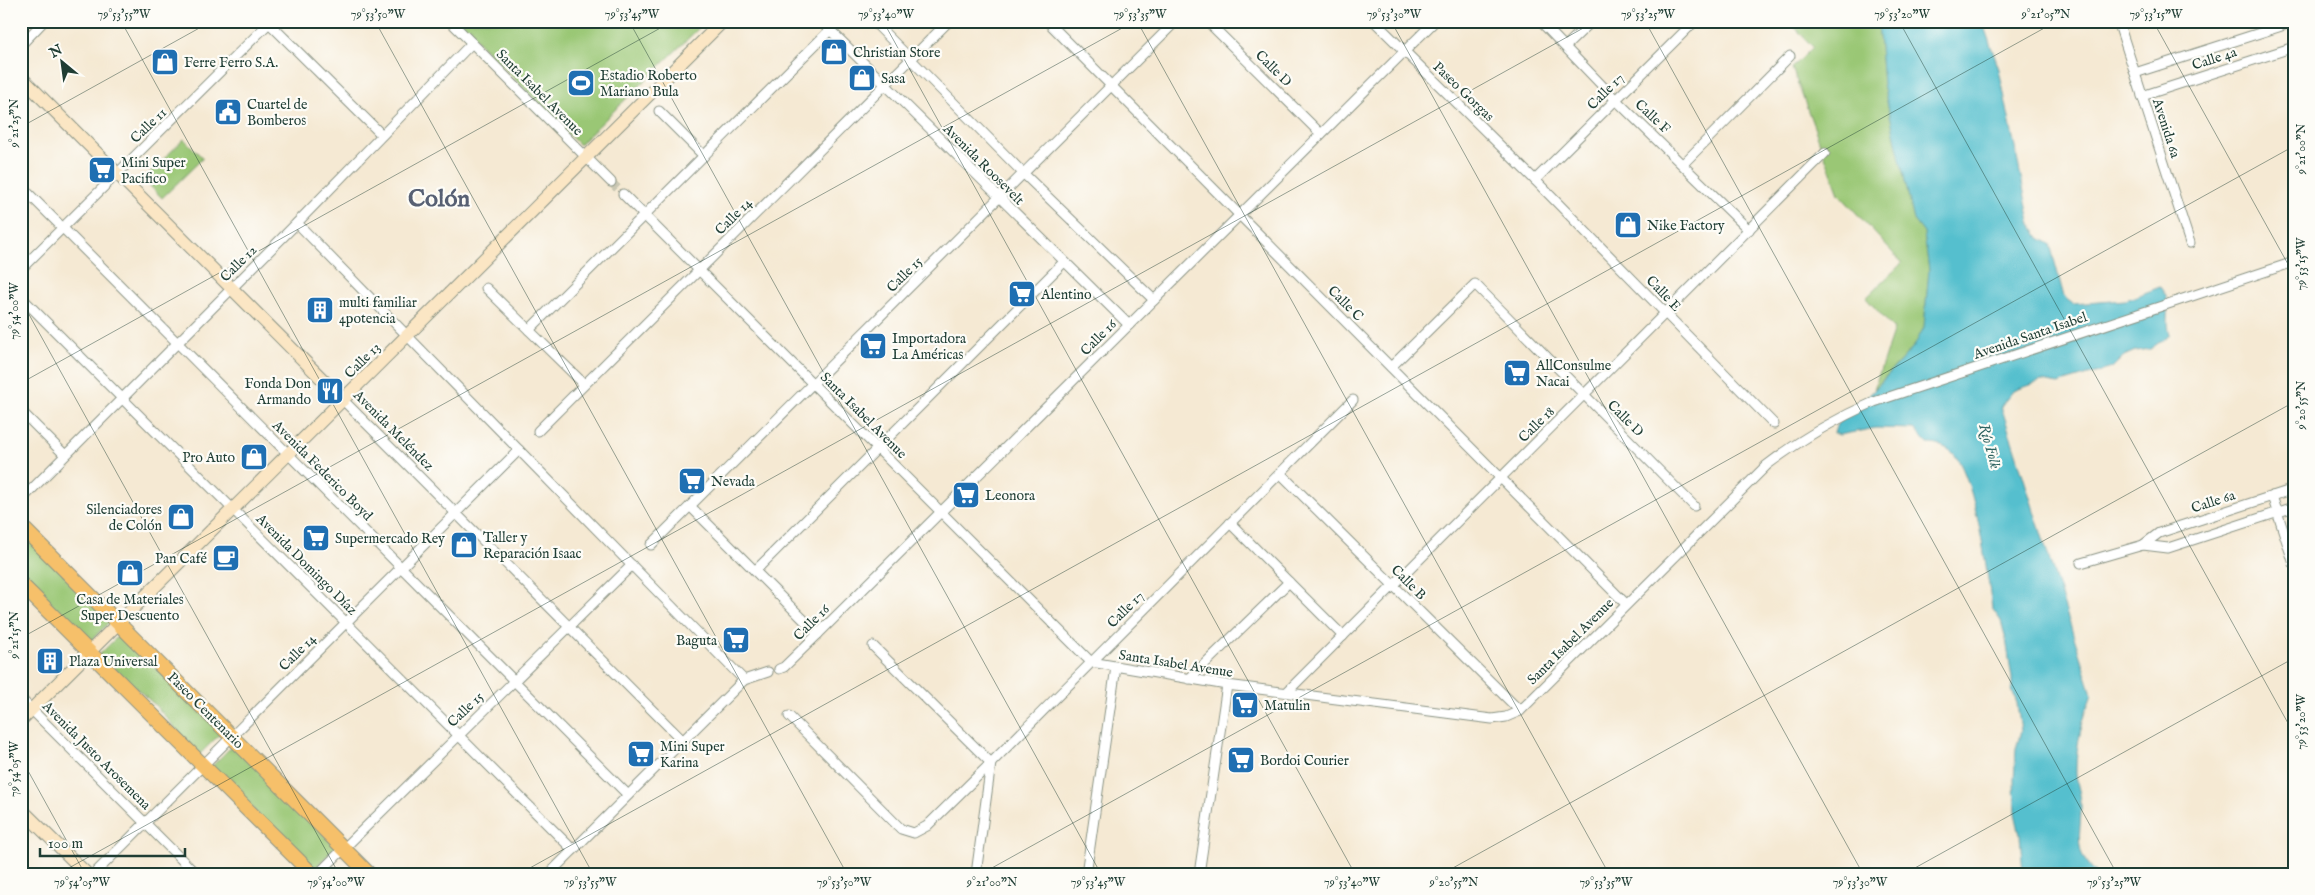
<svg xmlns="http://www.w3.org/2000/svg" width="2315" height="895" font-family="'IM FELL English',serif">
<rect width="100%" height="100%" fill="#fdfcf7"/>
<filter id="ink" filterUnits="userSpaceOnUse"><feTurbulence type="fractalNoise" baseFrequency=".02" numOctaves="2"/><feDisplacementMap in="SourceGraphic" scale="10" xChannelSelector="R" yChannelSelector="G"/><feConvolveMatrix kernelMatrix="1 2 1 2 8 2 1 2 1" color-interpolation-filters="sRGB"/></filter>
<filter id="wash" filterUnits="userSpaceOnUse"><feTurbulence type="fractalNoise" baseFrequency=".0096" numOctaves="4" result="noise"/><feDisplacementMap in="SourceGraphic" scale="20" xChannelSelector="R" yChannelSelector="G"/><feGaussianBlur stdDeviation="1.12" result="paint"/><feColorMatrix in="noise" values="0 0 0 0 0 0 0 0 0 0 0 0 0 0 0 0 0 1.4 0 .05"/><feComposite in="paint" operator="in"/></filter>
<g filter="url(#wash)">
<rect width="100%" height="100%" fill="#f5e9d3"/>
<g fill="#9ac775" stroke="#5c8254">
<polygon points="458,21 706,21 579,145"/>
<polygon points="1789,21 1878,21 1883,84 1914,220 1924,233 1929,270 1924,328 1915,345 1874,389 1894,329 1866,298 1902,263 1839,194 1792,68 1813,47"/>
<polygon points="184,139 203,158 162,198 143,179"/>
<polygon points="21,532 110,621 88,644 21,577"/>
<polygon points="121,633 221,733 199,755 155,705 99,655"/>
<polygon points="234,744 336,847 313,870 211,767"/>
</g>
<path fill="#54bfce" stroke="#3a7e81" d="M1878 21H1982L1999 69 2030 222 2039 238 2050 244 2064 297 2073 304 2126 300 2160 287C2175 306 2164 315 2170 335L2150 349 2135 351 2124 356 2112 368 2058 384 2042 381 2013 391 2001 406 2092 694C2083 719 2076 743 2076 769 2075 782 2082 794 2081 807 2081 836 2072 852 2097 874H2023L2020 835 2015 813 2014 780 2016 749 2021 731 2017 703 2012 691V678L2006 639 2001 621 1992 608C1987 571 1976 483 1955 455 1948 447 1938 444 1928 444L1914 429 1876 428 1839 435 1834 433 1837 424 1865 400 1915 345 1924 327 1929 270 1924 233 1914 220 1883 84Z"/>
</g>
<g filter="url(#ink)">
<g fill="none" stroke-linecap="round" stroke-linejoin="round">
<polyline stroke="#cac7b3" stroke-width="9" stroke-dasharray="9 4.5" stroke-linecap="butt" points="611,182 623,194"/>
<g stroke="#8a9384" stroke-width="11">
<g id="street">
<polyline points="450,21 611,182"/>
<polyline points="821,21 1129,325"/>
<polyline points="873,21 1025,175 1154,300"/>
<polyline points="1047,21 1626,604"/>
<polyline points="1207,21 1321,134"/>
<polyline points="1374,21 1535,180 1774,424"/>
<polyline points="1540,21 1616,100 1749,230"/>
<polyline points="2118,21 2190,243"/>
<polyline points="269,23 382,135"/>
<polyline points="21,45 44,21"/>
<polyline points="1566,46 1592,21"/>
<polyline points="2135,73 2294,22"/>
<polyline points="2142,96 2294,47"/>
<polyline points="659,111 704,156"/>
<polyline points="1683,164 1790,56"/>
<polyline points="1535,180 1695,21"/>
<polyline points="21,186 628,795"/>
<path d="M623 194 1091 662 1227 685 1492 719 1506 717 1520 711 1767 465C1801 439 1835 419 1874 402L2294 262"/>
<polyline points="297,223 744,680"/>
<polyline points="21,269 271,21"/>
<polyline points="486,288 584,384"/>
<polyline points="21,297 573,850"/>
<polyline points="529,330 830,30"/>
<polyline points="1391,367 1475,284 1694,506"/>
<polyline points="343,400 683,741"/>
<polyline points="21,411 65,455"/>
<polyline points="538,431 949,21"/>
<polyline points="1280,473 1520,711"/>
<polyline points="2272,496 2294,564"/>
<polyline points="21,500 290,230 472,43"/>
<polyline points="690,506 818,634"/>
<polyline points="1230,523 1343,636"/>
<polyline points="651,545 1176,21"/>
<polyline points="2143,545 2168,548 2294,507"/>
<polyline points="2081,563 2143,545 2159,533 2294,489"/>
<polyline points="755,571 1064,262"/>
<polyline points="873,646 991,763 976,874"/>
<polyline points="779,669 784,667 818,634 1435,21"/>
<polyline points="1189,679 1289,582"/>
<polyline points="1287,692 1825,153"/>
<polyline points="21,699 196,874"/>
<polyline points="789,716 901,829 914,833 927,826 991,763 1353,400"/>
<polyline points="94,874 519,450"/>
<polyline points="318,874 632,565"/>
<polyline points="549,874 744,680 768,672"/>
<polyline points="1086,874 1116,667"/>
<polyline points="1199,874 1227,685"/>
</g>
</g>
<g stroke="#8a9384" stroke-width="14">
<g id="secondary">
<polyline points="21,77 343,400"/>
<polyline points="21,720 723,21"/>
<polyline points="21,809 87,874"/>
</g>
</g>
<g stroke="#8a9384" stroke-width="16">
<g id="primary">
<polyline points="21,526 369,874"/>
<polyline points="21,584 312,874"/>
</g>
</g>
<use href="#street" stroke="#fff" stroke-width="9"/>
<use href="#secondary" stroke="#fbe6c4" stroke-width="12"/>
<use href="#primary" stroke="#f6c06b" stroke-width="14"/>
</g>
</g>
<path fill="none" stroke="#1f3d34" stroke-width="1" stroke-opacity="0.45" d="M121 21 593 874M375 21 847 874M629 21 1101 874M883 21 1355 874M1137 21 1609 874M1391 21 1863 874M1645 21 2117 874M1899 21 2294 734M2153 21 2294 275M21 127 212 21M21 300 339 874M21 383 673 21M21 638 1135 21M21 758 85 874M58 874 1596 21M519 874 2057 21M981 874 2294 146M1442 874 2294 402M1904 874 2294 658"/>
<defs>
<g id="shop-square" transform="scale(1.4375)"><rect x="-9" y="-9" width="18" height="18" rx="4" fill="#1f6fb2" stroke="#fdfcf7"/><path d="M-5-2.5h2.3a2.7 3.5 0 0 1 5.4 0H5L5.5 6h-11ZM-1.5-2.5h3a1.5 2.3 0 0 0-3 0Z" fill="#fff"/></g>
<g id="stadium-square" transform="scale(1.4375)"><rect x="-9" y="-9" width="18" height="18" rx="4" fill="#1f6fb2" stroke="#fdfcf7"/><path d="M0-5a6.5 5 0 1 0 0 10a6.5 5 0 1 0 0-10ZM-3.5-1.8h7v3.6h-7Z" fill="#fff"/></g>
<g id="civic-square" transform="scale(1.4375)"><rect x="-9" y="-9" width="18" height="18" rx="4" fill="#1f6fb2" stroke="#fdfcf7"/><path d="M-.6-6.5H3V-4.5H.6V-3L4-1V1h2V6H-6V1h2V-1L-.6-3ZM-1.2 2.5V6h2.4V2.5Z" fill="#fff"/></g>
<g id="supermarket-square" transform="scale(1.4375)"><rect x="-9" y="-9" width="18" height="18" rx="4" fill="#1f6fb2" stroke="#fdfcf7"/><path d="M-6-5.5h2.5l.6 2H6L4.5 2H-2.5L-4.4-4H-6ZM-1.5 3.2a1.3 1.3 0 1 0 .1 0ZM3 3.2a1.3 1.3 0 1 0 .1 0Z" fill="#fff"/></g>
<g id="building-square" transform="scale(1.4375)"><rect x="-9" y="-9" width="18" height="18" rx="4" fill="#1f6fb2" stroke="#fdfcf7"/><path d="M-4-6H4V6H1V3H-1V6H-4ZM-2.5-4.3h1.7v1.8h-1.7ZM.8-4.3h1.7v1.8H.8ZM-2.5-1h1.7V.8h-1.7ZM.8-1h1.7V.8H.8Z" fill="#fff"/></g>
<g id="restaurant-square" transform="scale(1.4375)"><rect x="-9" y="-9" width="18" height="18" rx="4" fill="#1f6fb2" stroke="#fdfcf7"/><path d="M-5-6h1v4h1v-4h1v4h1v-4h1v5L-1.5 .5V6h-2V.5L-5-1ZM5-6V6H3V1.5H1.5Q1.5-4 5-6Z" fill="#fff"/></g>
<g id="cafe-square" transform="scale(1.4375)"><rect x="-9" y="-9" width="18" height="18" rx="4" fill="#1f6fb2" stroke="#fdfcf7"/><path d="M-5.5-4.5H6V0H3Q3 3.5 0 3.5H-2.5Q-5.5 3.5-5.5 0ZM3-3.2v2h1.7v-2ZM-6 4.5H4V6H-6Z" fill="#fff"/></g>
</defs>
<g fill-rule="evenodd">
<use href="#shop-square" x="834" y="52"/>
<use href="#shop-square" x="165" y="62"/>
<use href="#shop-square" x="862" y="78"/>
<use href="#stadium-square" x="581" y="83"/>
<use href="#civic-square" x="228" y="112"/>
<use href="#supermarket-square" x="102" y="170"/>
<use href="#shop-square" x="1628" y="225"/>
<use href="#supermarket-square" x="1022" y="294"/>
<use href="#building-square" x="320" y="310"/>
<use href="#supermarket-square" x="873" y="346"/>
<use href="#supermarket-square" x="1517" y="373"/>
<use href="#restaurant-square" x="330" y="391"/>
<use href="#shop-square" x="254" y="457"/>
<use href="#supermarket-square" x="692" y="481"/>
<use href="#supermarket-square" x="966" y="495"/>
<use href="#shop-square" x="181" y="517"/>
<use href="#supermarket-square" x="316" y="538"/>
<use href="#shop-square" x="464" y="545"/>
<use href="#cafe-square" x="226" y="558"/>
<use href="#shop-square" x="130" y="573"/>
<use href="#supermarket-square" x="736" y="640"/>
<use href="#building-square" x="50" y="661"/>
<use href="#supermarket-square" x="1245" y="705"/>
<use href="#supermarket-square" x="641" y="754"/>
<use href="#supermarket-square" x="1241" y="760"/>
</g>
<g text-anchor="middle" stroke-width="4.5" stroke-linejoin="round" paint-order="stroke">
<g font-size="14" fill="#1f3d34" stroke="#fdfcf7" text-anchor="start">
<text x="853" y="57">Christian Store</text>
<text x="184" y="67">Ferre Ferro S.A.</text>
<text x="600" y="80">Estadio Roberto<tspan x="600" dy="16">Mariano Bula</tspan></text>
<text x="881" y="83">Sasa</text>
<text x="247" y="109">Cuartel de<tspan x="247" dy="16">Bomberos</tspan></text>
<text x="121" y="167">Mini Super<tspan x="121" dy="16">Pacifico</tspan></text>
<text x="1647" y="230">Nike Factory</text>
<text x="1041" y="299">Alentino</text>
<text x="339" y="307">multi familiar<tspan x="339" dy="16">4potencia</tspan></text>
<text x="892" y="343">Importadora<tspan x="892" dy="16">La Américas</tspan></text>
<text x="1536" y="370">AllConsulme<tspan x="1536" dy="16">Nacai</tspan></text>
<text x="311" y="388" text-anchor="end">Fonda Don<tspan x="311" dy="16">Armando</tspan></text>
<text x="235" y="462" text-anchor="end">Pro Auto</text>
<text x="711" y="486">Nevada</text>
<text x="985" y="500">Leonora</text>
<text x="162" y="514" text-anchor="end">Silenciadores<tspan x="162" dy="16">de Colón</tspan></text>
<text x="483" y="542">Taller y<tspan x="483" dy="16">Reparación Isaac</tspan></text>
<text x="335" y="543">Supermercado Rey</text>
<text x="207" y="563" text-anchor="end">Pan Café</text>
<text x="130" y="604" text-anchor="middle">Casa de Materiales<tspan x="130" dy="16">Super Descuento</tspan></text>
<text x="717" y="645" text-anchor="end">Baguta</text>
<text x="69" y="666">Plaza Universal</text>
<text x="1264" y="710">Matulin</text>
<text x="660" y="751">Mini Super<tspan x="660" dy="16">Karina</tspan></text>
<text x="1260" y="765">Bordoi Courier</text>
</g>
<g font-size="14" fill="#1f3d34" stroke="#fdfcf7">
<text transform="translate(2214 58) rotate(-18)" y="5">Calle 4a</text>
<text transform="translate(1274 68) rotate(45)" y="5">Calle D</text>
<text transform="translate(1464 91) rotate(44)" y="5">Paseo Gorgas</text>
<text transform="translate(1605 91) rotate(-45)" y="5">Calle 17</text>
<text transform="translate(540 92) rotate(45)" y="5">Santa Isabel Avenue</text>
<text transform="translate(1653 116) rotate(43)" y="5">Calle F</text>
<text transform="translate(148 125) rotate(-44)" y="5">Calle 11</text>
<text transform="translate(2167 128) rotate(72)" y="5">Avenida 6a</text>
<text transform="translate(984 164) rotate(45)" y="5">Avenida Roosevelt</text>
<text transform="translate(733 216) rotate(-45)" y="5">Calle 14</text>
<text transform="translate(238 263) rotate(-45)" y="5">Calle 12</text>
<text transform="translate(904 274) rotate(-45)" y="5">Calle 15</text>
<text transform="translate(1664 293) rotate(46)" y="5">Calle E</text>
<text transform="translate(1346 303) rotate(45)" y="5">Calle C</text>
<text transform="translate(2030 335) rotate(-19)" y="5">Avenida Santa Isabel</text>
<text transform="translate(1098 337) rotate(-45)" y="5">Calle 16</text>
<text transform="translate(362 360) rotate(-45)" y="5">Calle 13</text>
<text transform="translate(864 415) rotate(45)" y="5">Santa Isabel Avenue</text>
<text transform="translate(1626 418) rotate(45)" y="5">Calle D</text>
<text transform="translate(1536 424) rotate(-45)" y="5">Calle 18</text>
<text transform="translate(394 430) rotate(45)" y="5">Avenida Meléndez</text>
<text transform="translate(323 470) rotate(45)" y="5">Avenida Federico Boyd</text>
<text transform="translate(2213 501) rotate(-18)" y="5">Calle 6a</text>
<text transform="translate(307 564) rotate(45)" y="5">Avenida Domingo Díaz</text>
<text transform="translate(1409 582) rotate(45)" y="5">Calle B</text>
<text transform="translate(1125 609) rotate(-45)" y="5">Calle 17</text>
<text transform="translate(811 622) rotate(-45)" y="5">Calle 16</text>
<text transform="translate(1570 641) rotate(-45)" y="5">Santa Isabel Avenue</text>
<text transform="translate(297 652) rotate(-45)" y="5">Calle 14</text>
<text transform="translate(1176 663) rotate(9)" y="5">Santa Isabel Avenue</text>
<text transform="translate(465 709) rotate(-44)" y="5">Calle 15</text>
<text transform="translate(206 710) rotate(45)" y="5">Paseo Centenario</text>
<text transform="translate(97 755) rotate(45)" y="5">Avenida Justo Arosemena</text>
</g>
<g font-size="15" font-style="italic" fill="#2f6462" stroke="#fdfcf7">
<text transform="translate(1990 446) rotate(74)" y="5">Río Folk</text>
</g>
<g font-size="24" font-weight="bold" fill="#576073" stroke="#fdfcf7">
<text x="439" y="206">Colón</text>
</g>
</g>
<rect width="2315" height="895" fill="none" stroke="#fdfcf7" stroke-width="55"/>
<g transform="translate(62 62) rotate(331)" stroke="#fdfcf7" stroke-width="4" paint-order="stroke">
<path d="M0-4L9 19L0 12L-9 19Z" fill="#1f3d34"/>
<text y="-8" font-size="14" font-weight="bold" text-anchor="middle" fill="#1f3d34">N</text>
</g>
<path d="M40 848v8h145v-8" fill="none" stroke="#1f3d34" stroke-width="2.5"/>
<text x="48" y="848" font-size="15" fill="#1f3d34" stroke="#fdfcf7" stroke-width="4" paint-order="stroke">100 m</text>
<rect x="28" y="28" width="2260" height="840" fill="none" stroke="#1f3d34" stroke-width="2"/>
<g font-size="12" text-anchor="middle" fill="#1f3d34">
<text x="124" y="18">79°53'55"W</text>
<text x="378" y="18">79°53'50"W</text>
<text x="632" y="18">79°53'45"W</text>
<text x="886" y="18">79°53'40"W</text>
<text x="1140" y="18">79°53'35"W</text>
<text x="1394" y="18">79°53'30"W</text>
<text x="1648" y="18">79°53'25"W</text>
<text x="1902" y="18">79°53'20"W</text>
<text x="2046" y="18">9°21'05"N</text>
<text x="2156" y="18">79°53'15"W</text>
<text transform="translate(14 123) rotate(-90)" y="4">9°21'25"N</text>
<text transform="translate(2301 149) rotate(-90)" y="4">9°21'00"N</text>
<text transform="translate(2301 264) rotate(-90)" y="4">79°53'15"W</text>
<text transform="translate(14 311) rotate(-90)" y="4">79°54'00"W</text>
<text transform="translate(2301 405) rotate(-90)" y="4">9°20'55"N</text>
<text transform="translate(14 635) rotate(-90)" y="4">9°21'15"N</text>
<text transform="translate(2301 722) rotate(-90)" y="4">79°53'20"W</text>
<text transform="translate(14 769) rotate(-90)" y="4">79°54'05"W</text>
<text x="82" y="886">79°54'05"W</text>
<text x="336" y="886">79°54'00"W</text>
<text x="590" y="886">79°53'55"W</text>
<text x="844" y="886">79°53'50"W</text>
<text x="992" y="886">9°21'00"N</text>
<text x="1098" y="886">79°53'45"W</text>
<text x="1352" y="886">79°53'40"W</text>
<text x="1454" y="886">9°20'55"N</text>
<text x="1606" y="886">79°53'35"W</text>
<text x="1860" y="886">79°53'30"W</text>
<text x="2114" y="886">79°53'25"W</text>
</g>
</svg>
